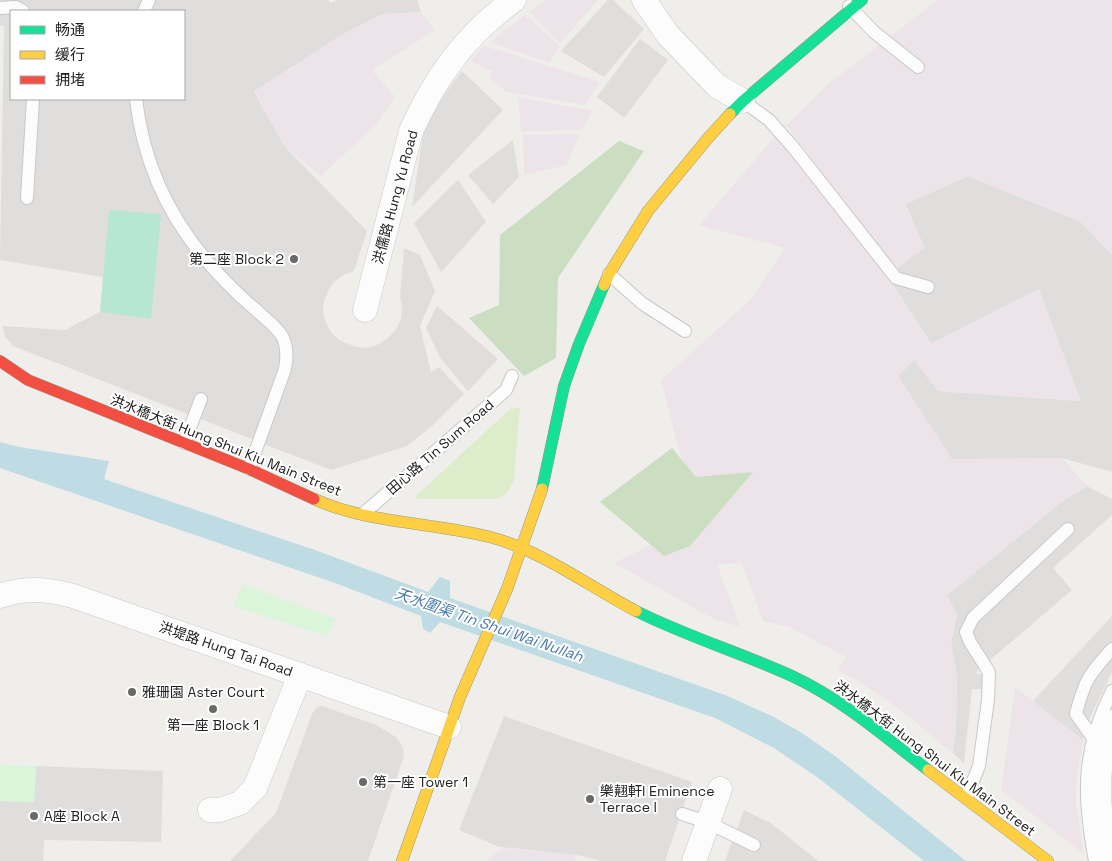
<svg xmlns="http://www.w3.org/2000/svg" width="1112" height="861" font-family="'Space Grotesk','Noto Sans SC',sans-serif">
<rect width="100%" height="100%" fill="#f0eeeb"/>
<g fill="#dfdedc" fill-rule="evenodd">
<path d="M0 0H329L330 3 338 0H417L421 12 383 14 343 34 254 92 285 147 367 231 354 271 343 275 334 282 328 291 324 301 323 312 326 323 331 332 339 340 356 347 368 348 379 344 388 338 396 329 401 319 402 308 400 296 404 248 420 255 435 291 420 326 431 372 439 367 464 394 433 425 407 446 331 470 13 346 5 337 3 326 65 330 100 312 103 277 0 260 4 26H0ZM11 11H184V99H11Z"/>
<polygon points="608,0 613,0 644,29 604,77 561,51"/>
<polygon points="640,39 668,60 624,118 597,97"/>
<polygon points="462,71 503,110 412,207 425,121"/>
<polygon points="513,140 519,177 493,204 468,175"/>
<polygon points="968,176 1081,222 1112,255 1112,472 1062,458 951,460 898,376 914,360 938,391 1080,401 931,344 888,277 906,204"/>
<polygon points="458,180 486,222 441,272 414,223"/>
<polygon points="437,306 498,359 468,391 441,359 426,328"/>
<polygon points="1087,486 1112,499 1112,515 1053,568 1072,590 975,673 984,675 981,689 972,689 964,763 953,753 956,728 957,676 951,643 957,615 947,595 1063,501"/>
<polygon points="322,706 374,724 396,737 403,747 404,756 368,861 230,861 276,813 312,714 317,707"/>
<polygon points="504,716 692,782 665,861 601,861 577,855 500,847 459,830"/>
<polygon points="36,766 163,771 161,842 44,840 43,861 0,861 0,801 34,802"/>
<polygon points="744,810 771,823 818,861 725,861"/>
</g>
<g fill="#ede4e9">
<polygon points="547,0 598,0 560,43 529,12"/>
<polygon points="938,0 1112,0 1112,255 1081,222 968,176 906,204 925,248 896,269 786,125 828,84"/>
<polygon points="421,12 435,30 372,70 395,97 375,125 321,176 285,147 254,91 343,34 384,14"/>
<polygon points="525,15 560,46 549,63 490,42"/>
<polygon points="484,46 600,82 585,105 506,92 490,78 492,71 470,61"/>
<polygon points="518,97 592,111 582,130 521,131"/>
<polygon points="580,134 567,165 524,175 523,135"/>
<polygon points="777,134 888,277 930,344 1039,289 1081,401 938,391 914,360 898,376 952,459 1062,458 1087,486 1063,501 947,595 957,615 951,643 957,676 956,728 953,753 898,708 864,685 838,670 846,657 789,627 763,621 742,563 717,564 740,627 714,619 614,563 701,521 676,439 661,380 750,300 785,248 699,225"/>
<polygon points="1015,687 1083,740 1077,774 1076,802 1084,854 1001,790"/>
<polygon points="502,848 577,855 575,861 487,861"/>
</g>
<path fill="#ddeccb" d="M520 407 514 480C509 489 507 495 497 499H419L415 497 510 409Z"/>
<g fill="#cbdec1">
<polygon points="619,141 644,151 558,278 556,358 524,376 469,318 499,305 500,235"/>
<polygon points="672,448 696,477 753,472 690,546 664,556 600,502"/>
</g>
<g fill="#daf5da">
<polygon points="243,584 336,619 326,636 233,606"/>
<polygon points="0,765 36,766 34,802 0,801"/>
</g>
<polygon fill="#b7e6d2" points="109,210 161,214 151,319 100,312"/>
<polygon fill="#e0dfde" points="1112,616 1112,672 1089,720 1083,740 1033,701"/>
<polygon fill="#bfdbe3" points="0,442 19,447 109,461 104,479 315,550 428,592 440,577 450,581 450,598 725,695 772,716 802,733 835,756 966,861 924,861 817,777 774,748 715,718 440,622 430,633 423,629 421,616 335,583 0,468"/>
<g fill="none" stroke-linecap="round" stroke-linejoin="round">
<g stroke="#c9c8c7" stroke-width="14">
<g id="lane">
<polyline points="849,6 874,32 918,67"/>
<polyline points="0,8 16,7 23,11"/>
<polyline points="144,11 149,0"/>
<path d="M136 99C144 170 176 232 227 283 236 292 245 301 255 309 264 318 275 325 282 336 288 347 287 358 285 369L249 469"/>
<polyline points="743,101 769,120 793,147 896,278 928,287"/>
<polyline points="27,198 33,99"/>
<polyline points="609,274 643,304 685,331"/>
<polyline points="184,443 201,399"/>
<polyline points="364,513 506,390 512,376"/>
<path d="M1093 738 1076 714C1084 681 1090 673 1112 649"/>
<polyline points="966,798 979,766 988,700 989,672 970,642 966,632 973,618 1068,529"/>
<polyline points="682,814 707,822 754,845"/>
<path d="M1095 861C1083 797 1081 751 1112 691"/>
</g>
</g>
<g stroke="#c9c8c7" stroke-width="25">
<g id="street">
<polyline points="644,0 668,35 717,86 743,101"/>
<path d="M365 310 411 131C435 78 466 34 514 0"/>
<path d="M0 596C26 587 47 589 73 596L449 727"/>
<polyline points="210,810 220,810 240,803 255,788 300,675"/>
<polyline points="694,861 720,789"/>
<path d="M1107 861C1099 814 1092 767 1112 722"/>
</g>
</g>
<g stroke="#999a82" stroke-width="12">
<g id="fast">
<polyline points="730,114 743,101 862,0"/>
<polyline points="542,489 564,386 579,344 604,285"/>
<path d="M636 611C688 637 742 653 794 677 843 700 885 737 928 770"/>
</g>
</g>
<g stroke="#999a82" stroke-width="12">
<g id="slow">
<polyline points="604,285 609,274 648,211 708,138 730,114"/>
<path d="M314 499C369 524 432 522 490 537 543 551 588 586 636 611"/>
<polyline points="928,770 1048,861"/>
<polyline points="402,861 460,697 507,589 542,489"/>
</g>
</g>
<g stroke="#999a82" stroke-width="12">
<polyline id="jam" points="0,361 28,380 249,469 314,499"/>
</g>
<use href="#lane" stroke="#fdfcfc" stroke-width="12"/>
<use href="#street" stroke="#fdfcfc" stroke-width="24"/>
<use href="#fast" stroke="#16e098" stroke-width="11"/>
<use href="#slow" stroke="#ffcf43" stroke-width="11"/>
<use href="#jam" stroke="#f24e42" stroke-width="11"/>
</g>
<g fill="#6a6968" stroke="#fff" stroke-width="2">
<circle cx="294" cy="259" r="5"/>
<circle cx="132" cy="692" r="5"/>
<circle cx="213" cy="709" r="5"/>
<circle cx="363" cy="782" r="5"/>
<circle cx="590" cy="799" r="5"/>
<circle cx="34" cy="816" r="5"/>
</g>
<g text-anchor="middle" stroke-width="4" stroke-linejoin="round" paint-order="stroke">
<g font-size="14" fill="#222" stroke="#fff">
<text transform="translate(395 197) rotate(-75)" y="5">洪儒路 Hung Yu Road</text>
<text transform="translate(226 445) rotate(22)" y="5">洪水橋大街 Hung Shui Kiu Main Street</text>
<text transform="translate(440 447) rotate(-41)" y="5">田心路 Tin Sum Road</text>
<text transform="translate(226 649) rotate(19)" y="5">洪堤路 Hung Tai Road</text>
<text transform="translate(935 758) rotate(37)" y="5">洪水橋大街 Hung Shui Kiu Main Street</text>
</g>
<g font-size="14" fill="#222" stroke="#fff" text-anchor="start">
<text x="284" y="264" text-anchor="end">第二座 Block 2</text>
<text x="142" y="697">雅珊園 Aster Court</text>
<text x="213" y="730" text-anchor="middle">第一座 Block 1</text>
<text x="373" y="787">第一座 Tower 1</text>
<text x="600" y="796">樂翹軒I Eminence<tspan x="600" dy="16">Terrace I</tspan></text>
<text x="44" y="821">A座 Block A</text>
</g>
<g font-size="15" font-style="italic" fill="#4a7aab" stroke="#fff">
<text transform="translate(489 625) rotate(19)" y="5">天水圍渠 Tin Shui Wai Nullah</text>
</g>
</g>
<rect x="10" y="10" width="175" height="90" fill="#ffffff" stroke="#a7a7a7"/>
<rect x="20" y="26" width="25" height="8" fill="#16e098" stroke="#a7a7a7"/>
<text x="55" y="35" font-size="15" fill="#222222">畅通</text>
<rect x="20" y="51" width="25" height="8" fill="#ffcf43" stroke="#a7a7a7"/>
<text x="55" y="60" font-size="15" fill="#222222">缓行</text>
<rect x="20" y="76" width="25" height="8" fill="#f24e42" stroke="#a7a7a7"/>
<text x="55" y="85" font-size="15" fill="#222222">拥堵</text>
</svg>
